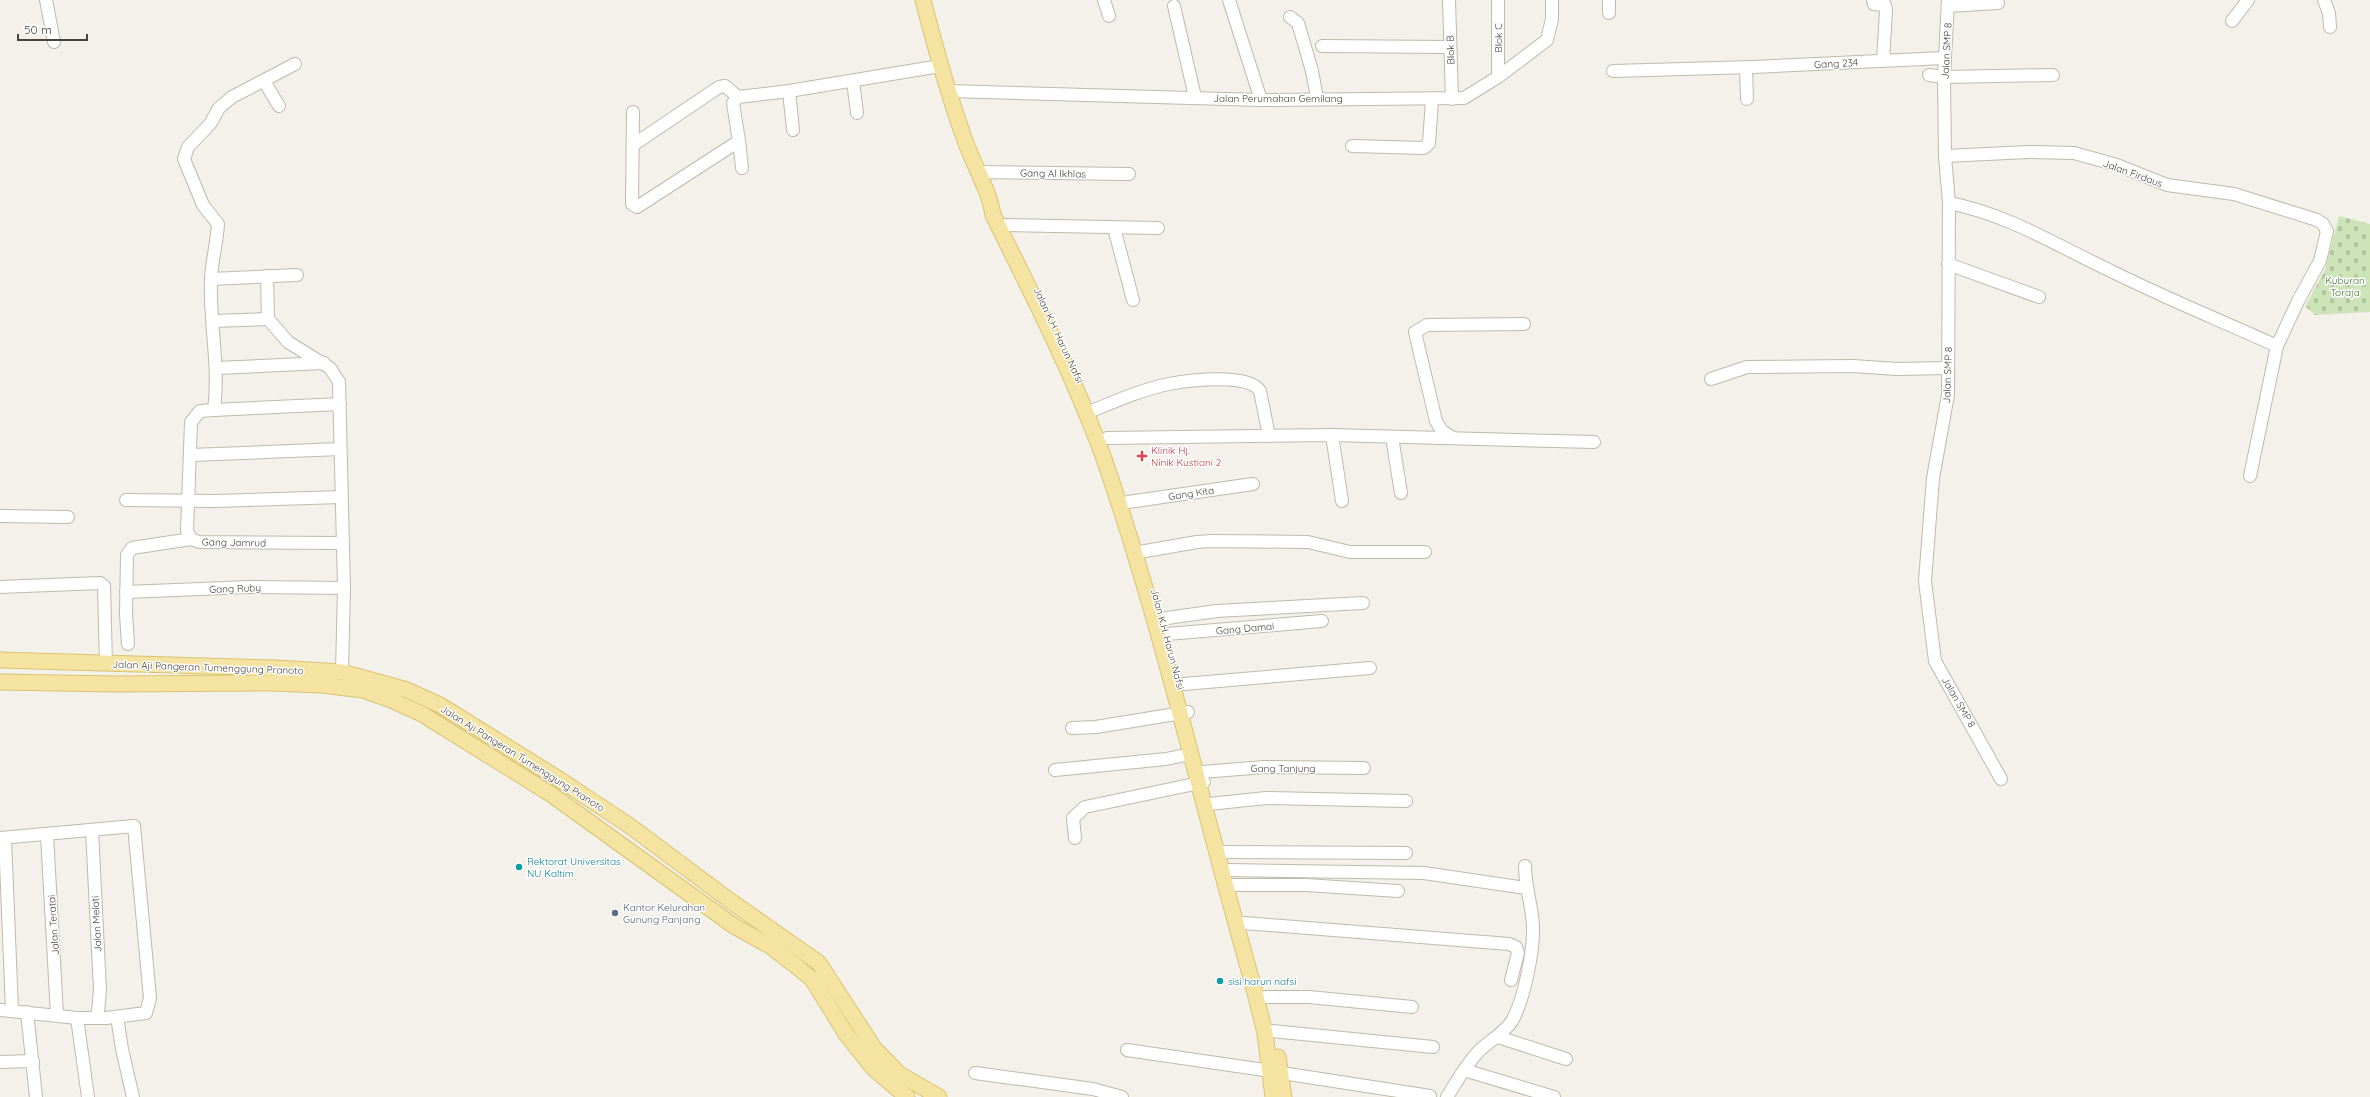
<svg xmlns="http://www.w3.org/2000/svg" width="2370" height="1097" font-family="Quicksand,sans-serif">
<defs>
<pattern id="cemetery-stones" width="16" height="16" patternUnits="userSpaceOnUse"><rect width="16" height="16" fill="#cce4b7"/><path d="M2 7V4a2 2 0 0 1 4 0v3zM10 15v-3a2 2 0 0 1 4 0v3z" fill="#b1c59e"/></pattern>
</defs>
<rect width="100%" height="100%" fill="#f4f1ea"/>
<polygon fill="url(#cemetery-stones)" points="2339,216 2370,224 2370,312 2315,315 2305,306 2325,270"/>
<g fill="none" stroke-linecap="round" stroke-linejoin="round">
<g stroke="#bebaad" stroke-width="14">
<g id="minor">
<polyline points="46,0 54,42"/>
<polyline points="1104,0 1109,16"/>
<polyline points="1229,0 1261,100"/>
<polyline points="1449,0 1452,99"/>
<polyline points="1498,0 1498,77"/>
<polyline points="1609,0 1609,13"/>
<polyline points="1873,0 1874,4 1885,5 1886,10 1883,61"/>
<polyline points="1948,0 1944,77 1945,156 1949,203 1948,395 1933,478 1925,581 1935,661 2001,779"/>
<polyline points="2324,0 2329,13 2330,27"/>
<polyline points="1174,6 1195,97"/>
<polyline points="1948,6 1998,3"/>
<polyline points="1290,17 1298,23 1312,71 1317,98"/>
<polyline points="2232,21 2248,0"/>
<polyline points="1322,46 1449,47"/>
<polyline points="1746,68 1747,99"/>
<polyline points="1613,71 1753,67 1944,58"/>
<polyline points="1929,75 1944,77 2053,75"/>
<polyline points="264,81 279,106"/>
<polyline points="853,81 857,113"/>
<polyline points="789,91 793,130"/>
<polyline points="949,91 1261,100 1464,98 1498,77 1547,40 1552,19 1552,0"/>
<polyline points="633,112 632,204 637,207 739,141 733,103 738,97 789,91 940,66"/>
<polyline points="739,141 742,168"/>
<polyline points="633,145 719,87 725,86 738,97"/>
<polyline points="1352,146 1424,148 1429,143 1432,100"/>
<polyline points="1945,156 2029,152 2074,153 2117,165 2167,185 2234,194 2317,220 2323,224 2327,231 2320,261 2298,301 2277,346 2250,476"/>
<polyline points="977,172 1129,174"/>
<path d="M1949 203C2007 214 2058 246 2111 271 2165 298 2222 321 2277 346"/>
<polyline points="1006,225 1158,228"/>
<polyline points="1114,228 1133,300"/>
<polyline points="1948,264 2039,297"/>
<polyline points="267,276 268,319"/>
<polyline points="211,279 297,275"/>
<polyline points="214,321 268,319 288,342 330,368 339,382 344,588 342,672"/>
<polyline points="216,368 324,363"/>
<polyline points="1711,379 1747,367 1853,366 1897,369 1948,368"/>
<polyline points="214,410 340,404"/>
<path d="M1094 410C1118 400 1144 389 1169 384 1189 380 1249 373 1260 391L1269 436"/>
<polyline points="1332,435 1342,501"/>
<polyline points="1392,437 1401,493"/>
<polyline points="1107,438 1332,435 1594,442"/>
<polyline points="1453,438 1442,431 1436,421 1415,332 1427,325 1524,324"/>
<polyline points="191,455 340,449"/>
<polyline points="126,500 215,501 341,497"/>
<polyline points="1128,502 1253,484"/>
<polyline points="0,516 68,517"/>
<path d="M191 539 187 531 191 422 200 411 214 410C220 366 209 322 211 278 212 260 217 242 218 224L203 205 184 159 188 147 210 124 219 108 232 97 295 64"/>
<polyline points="1134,553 1197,542 1212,541 1308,542 1350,552 1425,552"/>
<polyline points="0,587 100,583 104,586 106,664"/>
<polyline points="126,592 249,587 344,588"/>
<polyline points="1153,620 1217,611 1363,603"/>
<polyline points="1167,634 1322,621"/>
<polyline points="128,644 126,614 127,555 132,548 191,539 199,542 342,543"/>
<polyline points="1172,685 1370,668"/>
<polyline points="1072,728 1096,727 1188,712"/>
<polyline points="1055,770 1166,759 1190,754"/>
<polyline points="1202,772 1264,767 1364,768"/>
<polyline points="1209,804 1266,798 1406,801"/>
<polyline points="92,830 100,990 98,1012 95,1018"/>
<polyline points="47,835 57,1015"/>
<polyline points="0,838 134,826 150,998 146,1013 106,1018 77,1018 0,1010"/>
<polyline points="5,838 12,1010"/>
<polyline points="1075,838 1073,818 1085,807 1204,782"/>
<polyline points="1222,852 1406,853"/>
<polyline points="1228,870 1424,873 1526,888"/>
<polyline points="1225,885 1306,885 1398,891"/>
<polyline points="1244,923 1509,944 1516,947 1518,953 1511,980"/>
<polyline points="1265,997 1309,997 1412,1007"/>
<polyline points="27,1012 36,1097"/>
<polyline points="117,1017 122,1049 133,1097"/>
<polyline points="77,1018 88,1097"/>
<polyline points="1272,1031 1433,1047"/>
<polyline points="1498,1037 1566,1059"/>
<polyline points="1127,1050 1271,1071"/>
<polyline points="0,1062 33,1061"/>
<polyline points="1464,1070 1554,1097"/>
<polyline points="975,1073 1093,1089 1122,1097"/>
<polyline points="1282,1073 1430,1096"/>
<path d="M1447 1097C1457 1081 1467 1063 1480 1050 1491 1040 1504 1033 1512 1021 1524 1000 1534 950 1533 926 1532 905 1525 887 1525 866"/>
</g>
</g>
<g stroke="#d9c372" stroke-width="17">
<g id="major">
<path d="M923 0C935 47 948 93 964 138 973 164 989 189 993 215 1032 294 1073 374 1103 456 1163 628 1202 807 1252 981L1265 1033 1273 1097"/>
<polyline points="0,660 275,668 342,672 407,690 440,705 562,781 630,826 729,900 819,963 874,1048 898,1073 939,1097"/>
<polyline points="0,682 116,684 271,683 322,685 363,690 391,700 422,714 552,795 734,926 770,946 796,966 812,979 846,1034 873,1068 907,1097"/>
<polyline points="1278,1057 1284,1097"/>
</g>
</g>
<use href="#minor" stroke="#fff" stroke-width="12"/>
<use href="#major" stroke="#f5e4a1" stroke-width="15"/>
</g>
<path fill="#e0444e" stroke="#fff" stroke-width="1.5" d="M1140 450h4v4h4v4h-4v4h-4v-4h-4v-4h4z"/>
<g fill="#0f9aa8" stroke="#fff" stroke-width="1.5">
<circle cx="519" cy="867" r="4"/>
<circle cx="1220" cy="981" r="4"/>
</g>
<circle fill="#5c6f8a" stroke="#fff" stroke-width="1.5" cx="615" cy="913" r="4"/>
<g text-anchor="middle" stroke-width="3" stroke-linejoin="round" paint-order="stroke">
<g font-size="10" fill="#474339" stroke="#fff">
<text transform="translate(1498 38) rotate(-90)" y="4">Blok C</text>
<text transform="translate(1450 50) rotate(-92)" y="4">Blok B</text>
<text transform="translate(1946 51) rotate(-87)" y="4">Jalan SMP 8</text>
<text transform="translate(1836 63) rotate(-3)" y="4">Gang 234</text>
<text x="1278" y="102">Jalan Perumahan Gemilang</text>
<text transform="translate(1053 173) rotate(1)" y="4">Gang Al Ikhlas</text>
<text transform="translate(2133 173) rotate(20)" y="4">Jalan Firdaus</text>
<text transform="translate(1059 335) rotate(65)" y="4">Jalan K.H. Harun Nafsi</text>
<text transform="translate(1947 375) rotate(-88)" y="4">Jalan SMP 8</text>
<text transform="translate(1191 493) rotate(-8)" y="4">Gang Kita</text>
<text transform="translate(234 542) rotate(1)" y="4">Gang Jamrud</text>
<text transform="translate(235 588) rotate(-2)" y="4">Gang Ruby</text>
<text transform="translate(1245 628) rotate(-5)" y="4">Gang Damai</text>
<text transform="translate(1168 639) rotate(75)" y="4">Jalan K.H. Harun Nafsi</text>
<text transform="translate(208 667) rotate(2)" y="4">Jalan Aji Pangeran Tumenggung Pranoto</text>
<text transform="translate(1959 702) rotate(60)" y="4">Jalan SMP 8</text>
<text transform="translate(523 758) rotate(32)" y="4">Jalan Aji Pangeran Tumenggung Pranoto</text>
<text x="1283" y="772">Gang Tanjung</text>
<text transform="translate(96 924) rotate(-93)" y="4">Jalan Melati</text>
<text transform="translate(53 925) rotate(-94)" y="4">Jalan Teratai</text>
</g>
<g font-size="10" fill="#457431" stroke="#fff">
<text x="2345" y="284">Kuburan<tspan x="2345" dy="12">Toraja</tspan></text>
</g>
<g font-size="10" fill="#be3a42" stroke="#fff" text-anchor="start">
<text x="1151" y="454">Klinik Hj.<tspan x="1151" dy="12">Ninik Kustiani 2</tspan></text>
</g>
<g font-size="10" fill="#0d838f" stroke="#fff" text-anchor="start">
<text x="527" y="865">Rektorat Universitas<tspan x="527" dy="12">NU Kaltim</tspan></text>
<text x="1228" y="985">sisi harun nafsi</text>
</g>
<g font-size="10" fill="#4e5e75" stroke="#fff" text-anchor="start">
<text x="623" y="911">Kantor Kelurahan<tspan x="623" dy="12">Gunung Panjang</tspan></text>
</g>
</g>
<path d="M18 34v6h69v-6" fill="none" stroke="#474339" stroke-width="2"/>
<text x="24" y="34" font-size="12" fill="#474339" stroke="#ffffff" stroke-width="3" paint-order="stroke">50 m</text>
</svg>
